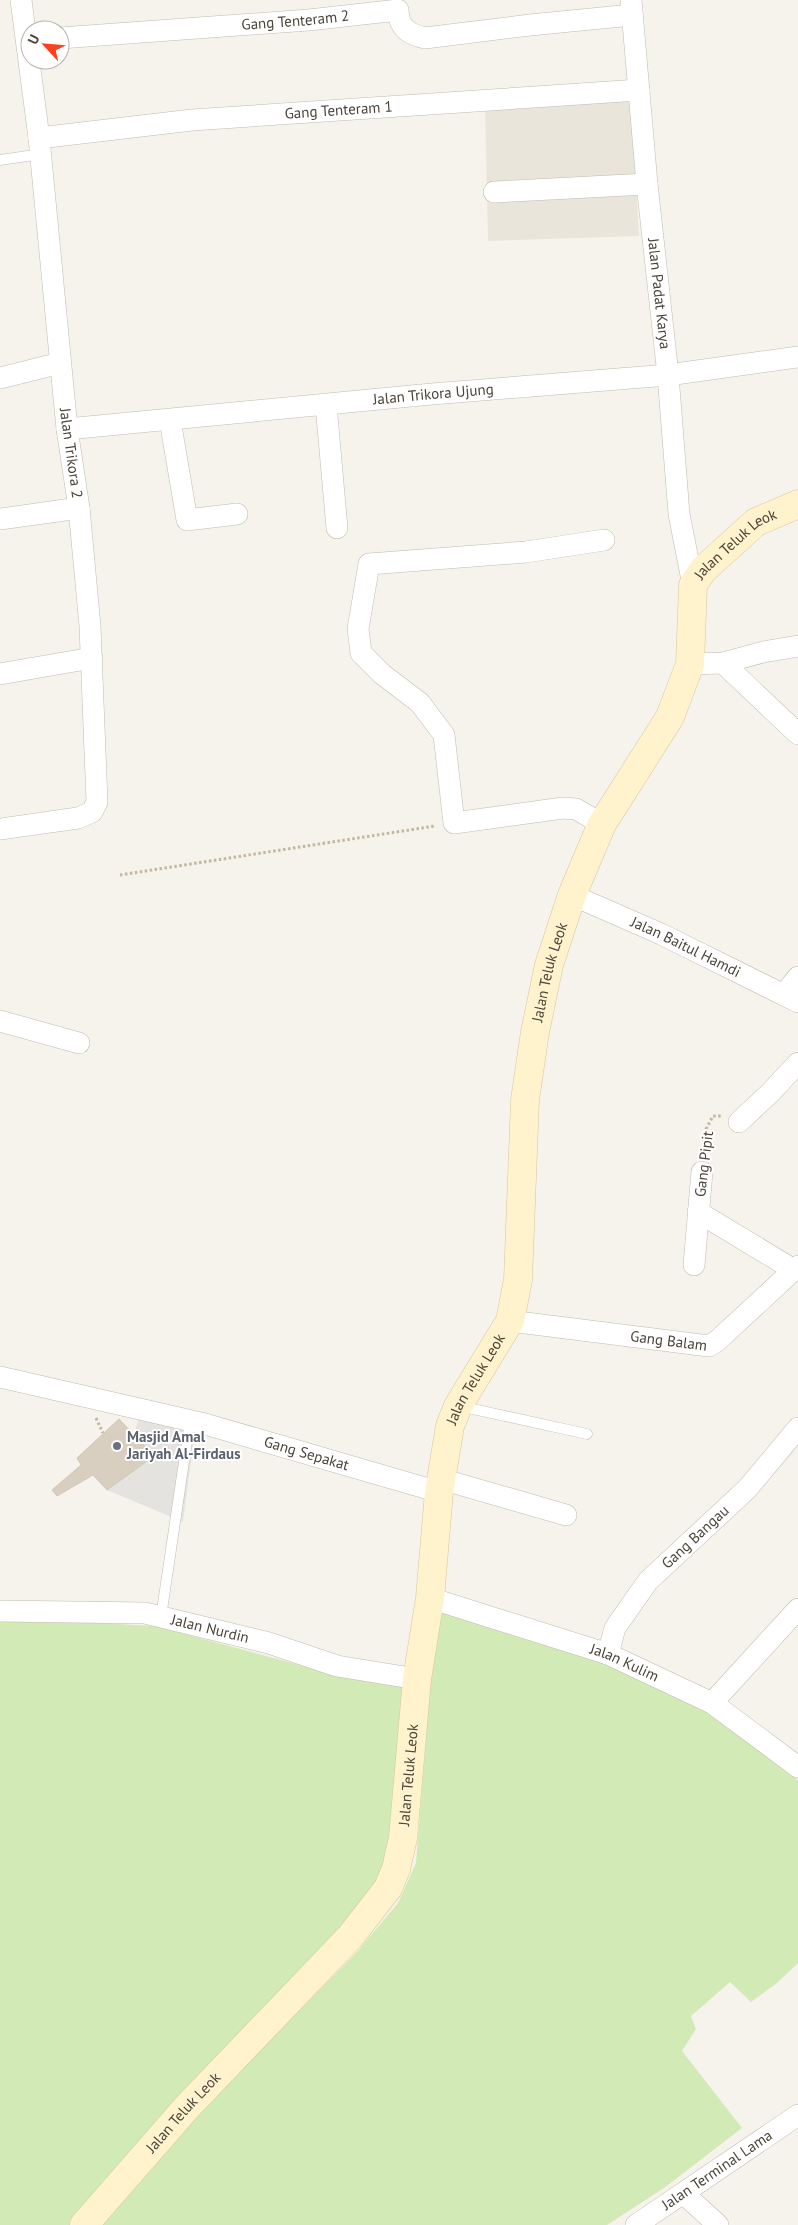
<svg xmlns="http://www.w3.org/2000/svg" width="798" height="2225" font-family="'PT Sans',sans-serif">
<rect width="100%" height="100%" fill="#f6f3ec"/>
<polygon fill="#eae5da" points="631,98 639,236 488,241 485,105"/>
<g fill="#d2eab5">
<polygon points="436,1612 490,1623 598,1660 697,1705 798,1780 798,1963 777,1983 751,2002 730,1982 691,2016 696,2029 682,2051 742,2128 664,2188 607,2225 98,2225 158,2157 244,2066 357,1952 398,1903 416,1863"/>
<polygon points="0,1621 62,1621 155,1626 351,1679 404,1685 390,1850 379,1884 72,2225 0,2225"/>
</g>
<polygon fill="#e5e3e0" points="139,1417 195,1430 183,1522 107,1490 153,1456 134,1435"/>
<polygon fill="#d8cfc1" stroke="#d3c7b4" points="119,1419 154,1456 107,1490 93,1475 57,1496 52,1490 81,1465 77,1458"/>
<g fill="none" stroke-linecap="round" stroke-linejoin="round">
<g stroke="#c2bbae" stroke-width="11">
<g id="lane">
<polyline points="0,160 41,154"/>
<polyline points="459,1406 587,1434"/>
<polyline points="161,1617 190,1421"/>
</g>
</g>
<g stroke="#c2bbae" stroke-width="22">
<g id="street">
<path id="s1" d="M631 0 647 184 668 375 679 514 693 585"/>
<path id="s2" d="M60 38 309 20 398 10C399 28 408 34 425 38L530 25 632 15"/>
<path id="s3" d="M39 138 192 120 639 90"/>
<polyline points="494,192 647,184"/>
<polyline points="0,378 60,363"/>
<polyline points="326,405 337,528"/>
<polyline points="170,420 187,520 237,514"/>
<path id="s4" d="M67 429 432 394 668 375 798 357"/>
<polyline points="0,519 79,508"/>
<polyline points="723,663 798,734"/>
<polyline points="690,664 723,663 763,652 798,646"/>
<polyline points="0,674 92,658"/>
<polyline points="602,824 576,809 563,808 454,823 444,735 420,703 382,674 361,653 358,629 369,564 526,552 604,540"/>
<polyline points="0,829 78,818 92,812 97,802 90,626 79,508 67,429 39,138 21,0"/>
<path id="s5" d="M572 895 661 934 798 1002"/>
<polyline points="785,993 798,977"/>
<polyline points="0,1021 79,1043"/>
<polyline points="739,1122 770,1093 798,1063"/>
<polyline points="698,1212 794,1270"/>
<polyline points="694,1265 702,1172"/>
<path id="s6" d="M510 1321 709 1346 717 1341 798 1266"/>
<path id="s7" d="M0 1377 205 1424 439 1492"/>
<polyline points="441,1479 566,1515"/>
<path id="s8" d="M430 1598 608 1654 712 1703 798 1767"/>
<path id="s9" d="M0 1611 145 1613 269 1643 337 1666 417 1679"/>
<path id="s10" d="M608 1654 615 1628 648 1581 747 1489 798 1428"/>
<polyline points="712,1703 798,1609"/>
<polyline points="684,2194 718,2225"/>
<path id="s11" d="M636 2225 798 2115"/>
</g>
</g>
<g stroke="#d6c79b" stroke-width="29">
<g id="secondary">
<path id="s12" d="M84 2225 187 2107 350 1937 388 1888 396 1869 403 1838 417 1679 430 1598 439 1492 450 1426 458 1406 510 1321 518 1280 525 1100 535 1032 549 965 572 895 602 824 670 717 690 664 693 585 703 570 756 522 798 504"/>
</g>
</g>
<g stroke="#c4b79f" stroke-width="3" stroke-dasharray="2.5 2.5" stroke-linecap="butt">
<polyline points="120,875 435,826"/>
<polyline points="704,1154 706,1129 713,1116 722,1116"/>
<polyline points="96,1418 103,1433"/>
</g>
<use href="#lane" stroke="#fff" stroke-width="10"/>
<use href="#street" stroke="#fff" stroke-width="21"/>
<use href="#secondary" stroke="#fff3cd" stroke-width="28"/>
</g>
<circle fill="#6b7280" stroke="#fff" stroke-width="2" cx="117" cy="1446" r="5"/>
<g text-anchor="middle" stroke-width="4" stroke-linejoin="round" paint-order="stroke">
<g font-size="15" fill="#4b4439" stroke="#fff">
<text dy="5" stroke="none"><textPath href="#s2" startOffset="236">Gang Tenteram 2</textPath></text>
<text dy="5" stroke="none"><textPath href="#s3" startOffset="301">Gang Tenteram 1</textPath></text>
<text dy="5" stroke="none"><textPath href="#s1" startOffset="295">Jalan Padat Karya</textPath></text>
<text dy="5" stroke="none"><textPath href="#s4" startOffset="368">Jalan Trikora Ujung</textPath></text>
<text transform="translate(71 453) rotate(82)" y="5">Jalan Trikora 2</text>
<text dy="5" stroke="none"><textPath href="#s12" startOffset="1875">Jalan Teluk Leok</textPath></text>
<text dy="5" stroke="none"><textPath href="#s5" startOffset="125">Jalan Baitul Hamdi</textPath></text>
<text dy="5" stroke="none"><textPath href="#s12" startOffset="1395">Jalan Teluk Leok</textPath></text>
<text transform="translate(704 1164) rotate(-83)" y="5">Gang Pipit</text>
<text dy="5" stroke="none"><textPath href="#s6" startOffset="160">Gang Balam</textPath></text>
<text dy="5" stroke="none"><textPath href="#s12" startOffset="975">Jalan Teluk Leok</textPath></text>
<text dy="5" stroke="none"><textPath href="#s7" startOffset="316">Gang Sepakat</textPath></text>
<text dy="5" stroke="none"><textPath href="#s10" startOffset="149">Gang Bangau</textPath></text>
<text dy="5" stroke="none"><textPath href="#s9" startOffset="212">Jalan Nurdin</textPath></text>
<text dy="5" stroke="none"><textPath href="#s8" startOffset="205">Jalan Kulim</textPath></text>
<text dy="5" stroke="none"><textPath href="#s12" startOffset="570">Jalan Teluk Leok</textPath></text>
<text dy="5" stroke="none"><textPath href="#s12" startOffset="150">Jalan Teluk Leok</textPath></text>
<text dy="5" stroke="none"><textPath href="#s11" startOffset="98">Jalan Terminal Lama</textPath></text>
</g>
<g font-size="15" font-weight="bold" fill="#5b616d" stroke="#fff" text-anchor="start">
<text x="127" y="1442">Masjid Amal<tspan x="127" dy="17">Jariyah Al-Firdaus</tspan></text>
</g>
</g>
<g transform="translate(45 45) rotate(296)"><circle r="24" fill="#ffffff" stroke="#b7b4b0"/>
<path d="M0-4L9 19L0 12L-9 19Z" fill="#fc3f1d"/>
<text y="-8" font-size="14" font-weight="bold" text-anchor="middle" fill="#4b4439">U</text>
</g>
</svg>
